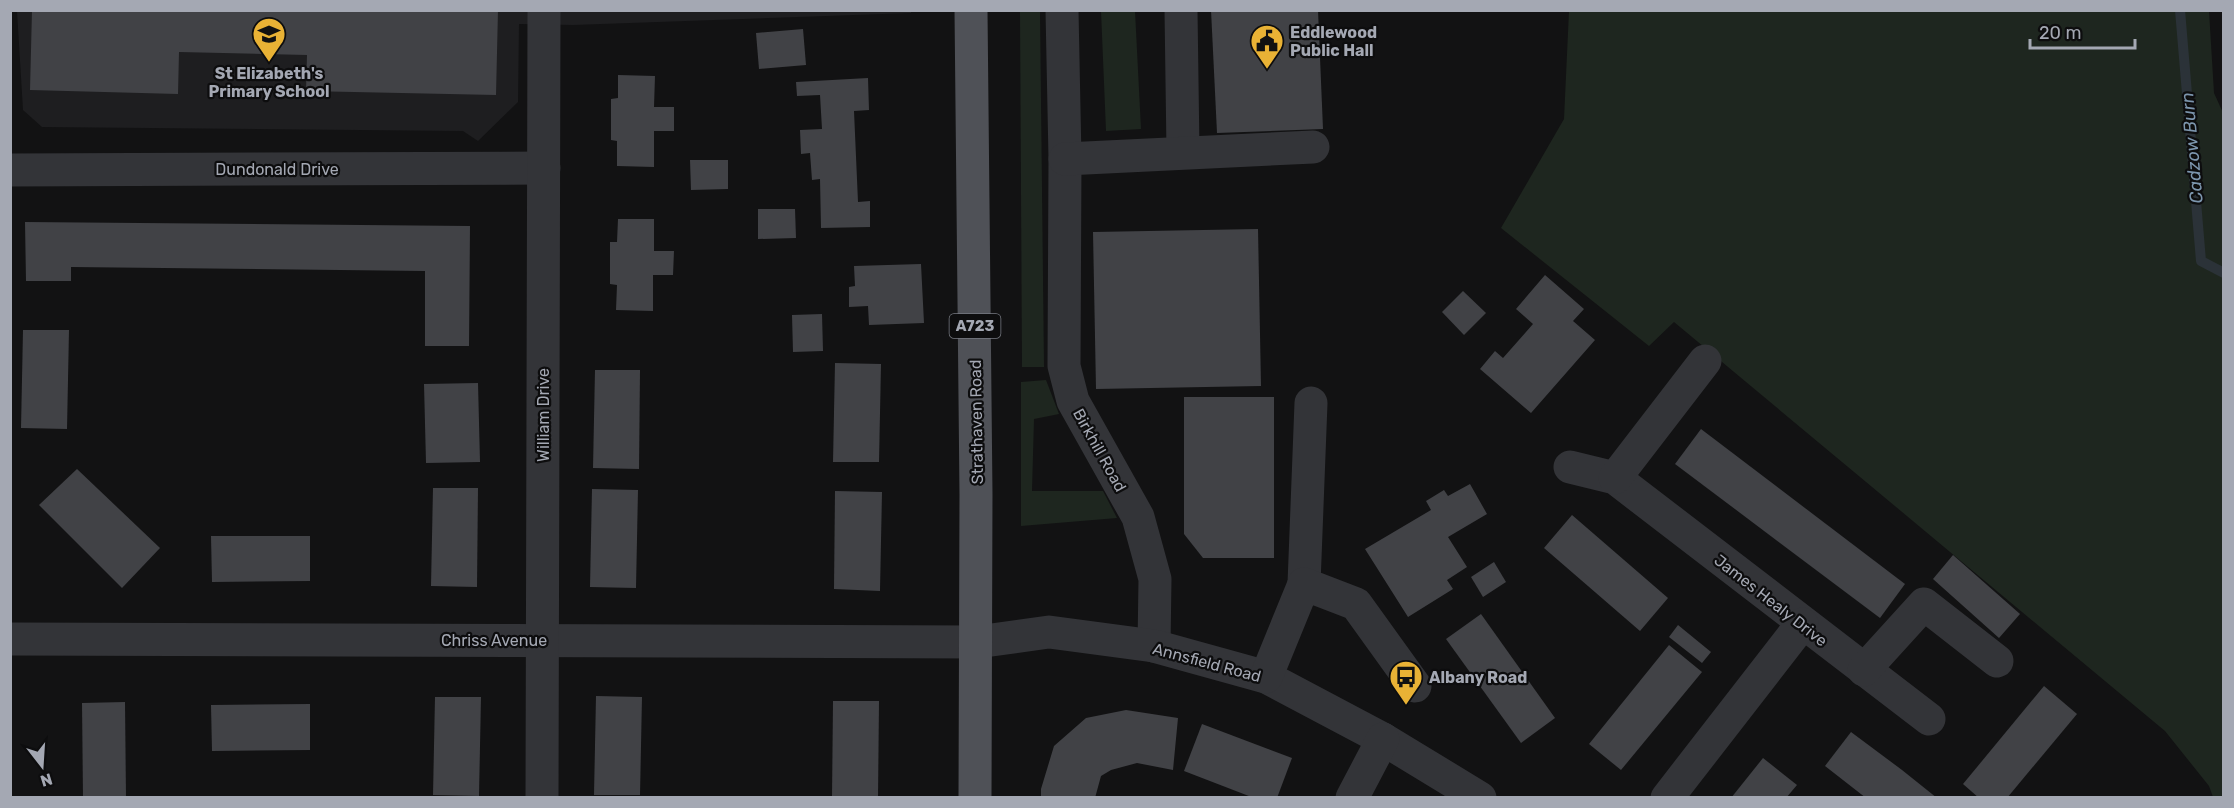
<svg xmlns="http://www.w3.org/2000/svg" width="2234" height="808" font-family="Rubik,sans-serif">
<rect width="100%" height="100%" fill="#121213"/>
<polygon fill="#1e1e20" points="911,10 911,13 573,25 519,24 518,102 478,141 463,131 42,127 23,110 17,11"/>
<g fill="#1e261f">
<polygon points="1020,11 1040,11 1044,367 1022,367"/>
<polygon points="1101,11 1135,11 1141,129 1106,131"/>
<polygon points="1569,11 2209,11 2214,93 2224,115 2223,797 2213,797 2209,786 2165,731 1674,322 1649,346 1501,228 1564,119"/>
<polygon points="1046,380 1059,414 1034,419 1032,491 1103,491 1117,518 1021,526 1021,382"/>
</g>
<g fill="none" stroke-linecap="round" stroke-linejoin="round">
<polyline stroke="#2b3238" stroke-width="10" points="2180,10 2201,261 2224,273"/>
</g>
<g fill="#414246">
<polygon points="32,10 498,10 496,95 306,91 307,55 179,52 178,94 30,90"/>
<polygon points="1211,10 1318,10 1323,129 1217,133"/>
<polygon points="803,29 806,65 759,69 756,33"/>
<polygon points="618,75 655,76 654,107 674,107 674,131 654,131 654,167 617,166 617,141 611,140 611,99 618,98"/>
<polygon points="868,78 869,110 854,111 858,202 870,201 870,227 821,228 820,179 812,180 810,153 801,154 800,130 822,129 820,95 797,96 796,82"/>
<polygon points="690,160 728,160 728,189 691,190"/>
<polygon points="758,209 795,209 796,238 758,239"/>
<polygon points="618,219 654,219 654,251 674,251 673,275 653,275 653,311 616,310 617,285 610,284 610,242 617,242"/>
<polygon points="25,222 470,226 469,346 425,346 425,271 71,267 71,281 26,281"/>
<polygon points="1258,229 1261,386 1096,389 1093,232"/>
<polygon points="921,264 924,323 869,325 868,306 849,307 849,287 855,286 854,266"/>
<polygon points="1545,275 1584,309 1573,321 1595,340 1531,413 1480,369 1495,351 1503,358 1533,324 1516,309"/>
<polygon points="1463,291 1486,313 1464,335 1442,312"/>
<polygon points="822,314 823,351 793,352 792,315"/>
<polygon points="23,330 69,330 67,429 21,428"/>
<polygon points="835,363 881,364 879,462 833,462"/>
<polygon points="595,370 640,370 639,469 593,468"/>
<polygon points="478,383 480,462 426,463 424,384"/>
<polygon points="1184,397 1274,397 1274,558 1203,558 1184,534"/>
<polygon points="1701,429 1905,584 1880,618 1675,464"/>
<polygon points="77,469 160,548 122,588 39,505"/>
<polygon points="1470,484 1487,514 1448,537 1467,567 1447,580 1453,589 1408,617 1365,549 1431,510 1426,501 1444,490 1448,496"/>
<polygon points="433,488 478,488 477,587 431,586"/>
<polygon points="592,489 638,490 636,588 590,587"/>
<polygon points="835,491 882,492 880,591 834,589"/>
<polygon points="1572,515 1668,598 1640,631 1544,548"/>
<polygon points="211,536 310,536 310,581 212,582"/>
<polygon points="1953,555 2020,614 1999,638 1933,579"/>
<polygon points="1494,562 1506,582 1483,597 1471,577"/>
<polygon points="1481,614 1555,718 1521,743 1446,639"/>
<polygon points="1678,625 1711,652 1702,663 1669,637"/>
<polygon points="1669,645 1702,672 1621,770 1589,744"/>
<polygon points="2044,686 2077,714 2007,798 1979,798 1963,784"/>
<polygon points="596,696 642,697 640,795 594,795"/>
<polygon points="435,697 481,697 479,796 433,795"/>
<polygon points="833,701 879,701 878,798 832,798"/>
<polygon points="125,702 126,798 83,798 82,703"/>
<polygon points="310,704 310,750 212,751 211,705"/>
<polygon points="1126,710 1178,718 1173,770 1137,763 1111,770 1101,776 1095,798 1041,798 1041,789 1054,746 1086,718"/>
<polygon points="1202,724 1292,758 1277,798 1254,798 1184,771"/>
<polygon points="1851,732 1902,770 1937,798 1866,798 1825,766"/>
<polygon points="1763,758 1797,785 1786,798 1731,798"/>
</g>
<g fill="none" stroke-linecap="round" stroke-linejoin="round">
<g stroke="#333438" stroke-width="33">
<polyline points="1062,10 1065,159 1064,366 1073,401 1138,517 1155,579 1154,646"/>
<polyline points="1181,10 1183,152"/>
<polyline points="1065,159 1313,147"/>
<polyline points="10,170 544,168"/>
<polyline points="1570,467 1615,478 1929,719"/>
<polyline points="1615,478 1705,361"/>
<polyline points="1304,584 1311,403"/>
<polyline points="10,639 977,642 1049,632 1154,646 1266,677 1383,739 1480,798"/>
<polyline points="1864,670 1924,604 1997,661"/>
<polyline points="1266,677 1304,584 1356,604 1415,686"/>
<polyline points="542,798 544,10"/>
<polyline points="1352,798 1383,739"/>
<polyline points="1667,798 1802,624"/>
</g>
<polyline stroke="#4f5157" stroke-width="33" points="971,10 976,494 975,798"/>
</g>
<defs>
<g id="school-pin" transform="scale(1.725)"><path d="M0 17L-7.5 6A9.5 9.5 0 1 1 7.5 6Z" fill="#e9b235" stroke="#0d0d0e"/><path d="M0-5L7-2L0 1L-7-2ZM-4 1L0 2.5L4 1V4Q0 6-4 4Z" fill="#111"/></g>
<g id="civic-pin" transform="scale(1.725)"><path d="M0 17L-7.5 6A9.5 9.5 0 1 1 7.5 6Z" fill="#e9b235" stroke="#0d0d0e"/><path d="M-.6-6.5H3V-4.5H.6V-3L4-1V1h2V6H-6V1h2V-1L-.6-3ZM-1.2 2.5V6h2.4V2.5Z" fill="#111"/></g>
<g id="bus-pin" transform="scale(1.725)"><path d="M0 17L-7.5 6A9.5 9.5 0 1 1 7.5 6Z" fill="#e9b235" stroke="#0d0d0e"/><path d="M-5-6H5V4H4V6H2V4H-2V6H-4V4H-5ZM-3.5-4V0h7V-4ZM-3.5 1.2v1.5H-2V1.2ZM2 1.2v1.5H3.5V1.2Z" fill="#111"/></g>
</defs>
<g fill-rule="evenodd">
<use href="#school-pin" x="269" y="34"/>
<use href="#civic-pin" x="1267" y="41"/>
<use href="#bus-pin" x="1406" y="677"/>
</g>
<g text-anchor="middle" stroke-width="4.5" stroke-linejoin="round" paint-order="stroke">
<rect fill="#0d0d0e" stroke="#777a82" stroke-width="1.5" x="949.5" y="314" width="51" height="24" rx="4.5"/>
<g font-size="15" font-weight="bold" fill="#a4a8b3">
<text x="975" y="331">A723</text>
</g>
<g font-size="16" font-weight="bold" fill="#a4a8b3" stroke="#0d0d0e" text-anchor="start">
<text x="1290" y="38">Eddlewood<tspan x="1290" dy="18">Public Hall</tspan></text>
<text x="269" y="79" text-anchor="middle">St Elizabeth's<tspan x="269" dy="18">Primary School</tspan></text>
<text x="1429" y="683">Albany Road</text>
</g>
<g font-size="16" fill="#a4a8b3" stroke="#0d0d0e">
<text x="277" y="175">Dundonald Drive</text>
<text transform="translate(543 415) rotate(-90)" y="6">William Drive</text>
<text transform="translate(976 422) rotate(-91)" y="6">Strathaven Road</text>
<text transform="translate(1100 450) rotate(61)" y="6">Birkhill Road</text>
<text transform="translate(1771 600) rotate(38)" y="6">James Healy Drive</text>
<text x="494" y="646">Chriss Avenue</text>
<text transform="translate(1207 662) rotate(15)" y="6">Annsfield Road</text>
</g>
<g font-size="18" font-style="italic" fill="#7c95ad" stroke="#0d0d0e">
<text transform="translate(2192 148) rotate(-95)" y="6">Cadzow Burn</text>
</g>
</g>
<rect width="2234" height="808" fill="none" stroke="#a4a8b3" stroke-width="24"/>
<g transform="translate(42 766) rotate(163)" stroke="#0d0d0e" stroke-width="4.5" paint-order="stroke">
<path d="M0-4.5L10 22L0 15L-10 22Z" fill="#a4a8b3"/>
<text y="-9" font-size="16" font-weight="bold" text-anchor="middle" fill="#a4a8b3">N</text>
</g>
<path d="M2030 39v9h105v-9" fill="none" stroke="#a4a8b3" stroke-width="3"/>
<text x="2039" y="39" font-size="18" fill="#a4a8b3" stroke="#0d0d0e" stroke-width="4.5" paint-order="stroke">20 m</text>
</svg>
